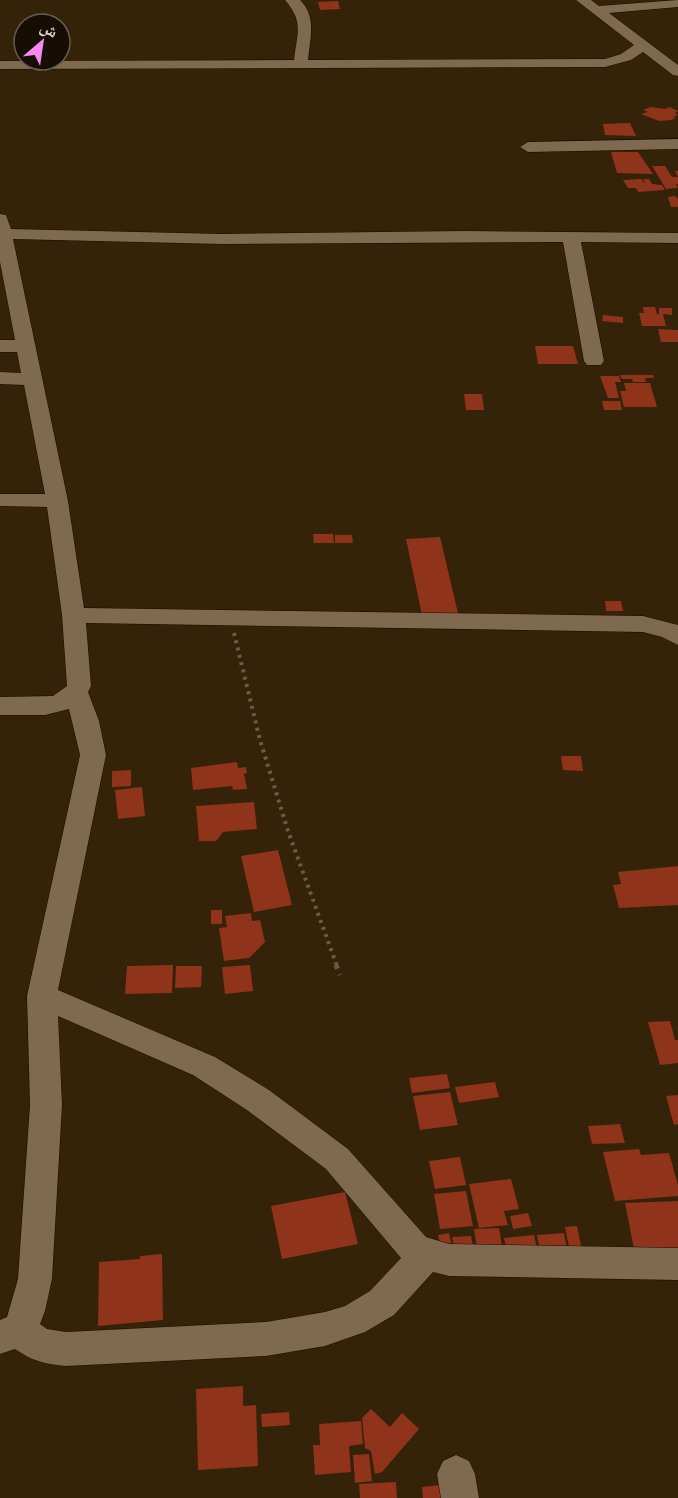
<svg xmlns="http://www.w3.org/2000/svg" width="678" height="1498" font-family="Lora,'Noto Naskh Arabic',serif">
<rect width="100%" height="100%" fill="#342209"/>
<g fill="#8f331b">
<polygon points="338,1 340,9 320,10 318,2"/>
<polygon points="651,107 665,109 670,107 678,111 675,113 678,115 673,117 676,118 671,120 659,121 641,114 648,112 643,110"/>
<polygon points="630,123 636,136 605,135 603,124"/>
<polygon points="611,152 638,152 653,174 617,173"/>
<polygon points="652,166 665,166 672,177 678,177 675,171 678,171 678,184 676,184 678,188 666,189"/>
<polygon points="641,179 646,185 643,179 649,179 652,184 662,185 665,190 638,192 636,188 628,188 623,180"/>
<polygon points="675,196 678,199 678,207 671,207 668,197"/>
<polygon points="643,307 655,307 657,314 659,314 659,308 672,308 672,315 663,314 666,326 642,326 639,313 644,313"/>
<polygon points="603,315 623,317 623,323 602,321"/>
<polygon points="658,329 678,330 678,342 661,342"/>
<polygon points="535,346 573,346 578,364 538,364"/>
<polygon points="620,375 653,375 654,378 645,378 646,382 633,382 632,379 622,379"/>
<polygon points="600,376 619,376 621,382 615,382 619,398 608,398"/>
<polygon points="624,383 650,383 657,407 624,407 620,391 626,391"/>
<polygon points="464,394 482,394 484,410 466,410"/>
<polygon points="602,401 620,401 622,410 604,410"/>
<polygon points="313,534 333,534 334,543 314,543"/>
<polygon points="335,535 352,535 353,543 335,543"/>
<polygon points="440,537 458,613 422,615 406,539"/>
<polygon points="605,601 621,601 623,611 606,611"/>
<polygon points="561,756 581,756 583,771 563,770"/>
<polygon points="237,762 238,768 246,767 247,773 244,774 247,789 233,790 232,786 193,790 191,768"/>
<polygon points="131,770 131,786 112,787 112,771"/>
<polygon points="142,787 145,816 118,819 115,790"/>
<polygon points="254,802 257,829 223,832 216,841 199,841 196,806"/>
<polygon points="278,850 292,905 254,912 241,856"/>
<polygon points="678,866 678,905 619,908 613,885 621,884 618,872"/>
<rect x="211" y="910" width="11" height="14"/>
<polygon points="251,913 252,921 260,920 265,942 249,958 224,961 219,928 227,927 225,916"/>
<polygon points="173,965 172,993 125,994 127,966"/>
<polygon points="250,965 253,991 225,994 222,967"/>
<polygon points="176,966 202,966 201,987 175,988"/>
<polygon points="670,1021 675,1040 678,1040 678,1063 660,1065 648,1022"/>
<polygon points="447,1074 450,1088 412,1093 409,1078"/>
<polygon points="495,1082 499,1097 459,1103 455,1087"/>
<polygon points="450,1092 458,1125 420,1130 413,1096"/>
<polygon points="678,1095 678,1124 674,1125 666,1096"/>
<polygon points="620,1124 625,1143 592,1144 588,1126"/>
<polygon points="639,1149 641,1155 669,1153 678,1185 678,1196 615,1201 603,1152"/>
<polygon points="460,1157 466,1185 435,1189 429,1161"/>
<polygon points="511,1179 519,1209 504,1211 508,1225 479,1228 469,1184"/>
<polygon points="466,1191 473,1226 440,1229 434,1194"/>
<polygon points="345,1192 358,1244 282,1259 271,1206"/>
<polygon points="678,1201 678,1248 634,1249 625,1203"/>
<polygon points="528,1213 532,1226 513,1229 510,1216"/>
<polygon points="577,1226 581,1246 569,1247 565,1227"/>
<polygon points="499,1228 503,1252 478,1254 474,1229"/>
<polygon points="449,1233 454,1254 443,1256 438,1235"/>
<polygon points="564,1233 568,1254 541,1256 537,1235"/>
<polygon points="534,1235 538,1253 508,1256 504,1238"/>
<polygon points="471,1236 475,1256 456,1257 452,1237"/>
<polygon points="162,1254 163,1320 98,1326 99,1262 140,1259 140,1256"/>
<polygon points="243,1386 243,1406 256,1405 258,1466 198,1470 196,1389"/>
<polygon points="371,1409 390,1427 402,1413 419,1429 382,1472 375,1474 371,1451 365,1448 362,1418"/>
<polygon points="289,1412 290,1425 262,1427 261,1414"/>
<polygon points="361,1421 363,1444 349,1446 351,1472 315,1475 313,1445 320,1445 319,1424"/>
<polygon points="369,1454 372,1481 355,1483 353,1455"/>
<polygon points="396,1482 397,1498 360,1498 359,1484"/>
<polygon points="448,1484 449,1498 423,1498 422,1487"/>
</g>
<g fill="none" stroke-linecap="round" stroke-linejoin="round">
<g stroke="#1b0a00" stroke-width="1">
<g id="minor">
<path d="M285 0H300C317 16 310 39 308 60L605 59 621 54 634 45 576 0H591L599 6 678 0V7L609 13 678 65V76L673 75 643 52 631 60 605 67 0 69V61L294 60C297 33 304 22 285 0Z"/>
<polygon points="678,139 678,149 528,152 520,147 528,142"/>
<path d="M0 214 6 215 11 229 222 234 465 231 678 233V243L581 242 604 361 601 365H587L584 361 563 242 222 244 13 239 68 501 84 608 643 616 678 625V645L662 637 643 632 86 623 91 686 88 692 99 721 106 755 58 990 215 1057 269 1090 348 1149 426 1237 449 1244 678 1248V1280L449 1276 433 1272 394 1315 365 1332 325 1346 266 1356 66 1366C45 1364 32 1361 15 1349L0 1354V1320L7 1317 18 1279 30 1105 27 996 80 755 69 709 45 715H0V697L53 696 67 686 62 615 47 507 0 506V494H45L24 385 0 384V372L21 373 17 352H0V340H15L0 262ZM58 1016 193 1075 247 1110 326 1169 401 1258 370 1291 345 1306 325 1312 266 1322 66 1332 47 1329 40 1324 45 1311 52 1279 62 1105Z"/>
<polygon points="456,1455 469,1461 475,1474 479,1498 441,1498 437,1474 443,1461"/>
</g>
</g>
<polyline stroke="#6c5c47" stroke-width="4" stroke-dasharray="3 4.5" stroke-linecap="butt" points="234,633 260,740 288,831 337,966"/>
<polyline stroke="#6c5c47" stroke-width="5" stroke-dasharray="4 6" stroke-linecap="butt" points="336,965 340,975"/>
<use href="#minor" fill="#7f694f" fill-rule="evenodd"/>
</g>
<g transform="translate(42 42) rotate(29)"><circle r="28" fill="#160d04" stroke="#675d52" stroke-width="1.5"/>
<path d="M0-4.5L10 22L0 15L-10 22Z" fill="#f689ed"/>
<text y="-9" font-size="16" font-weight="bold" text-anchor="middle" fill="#e0d4c6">ش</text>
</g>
</svg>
